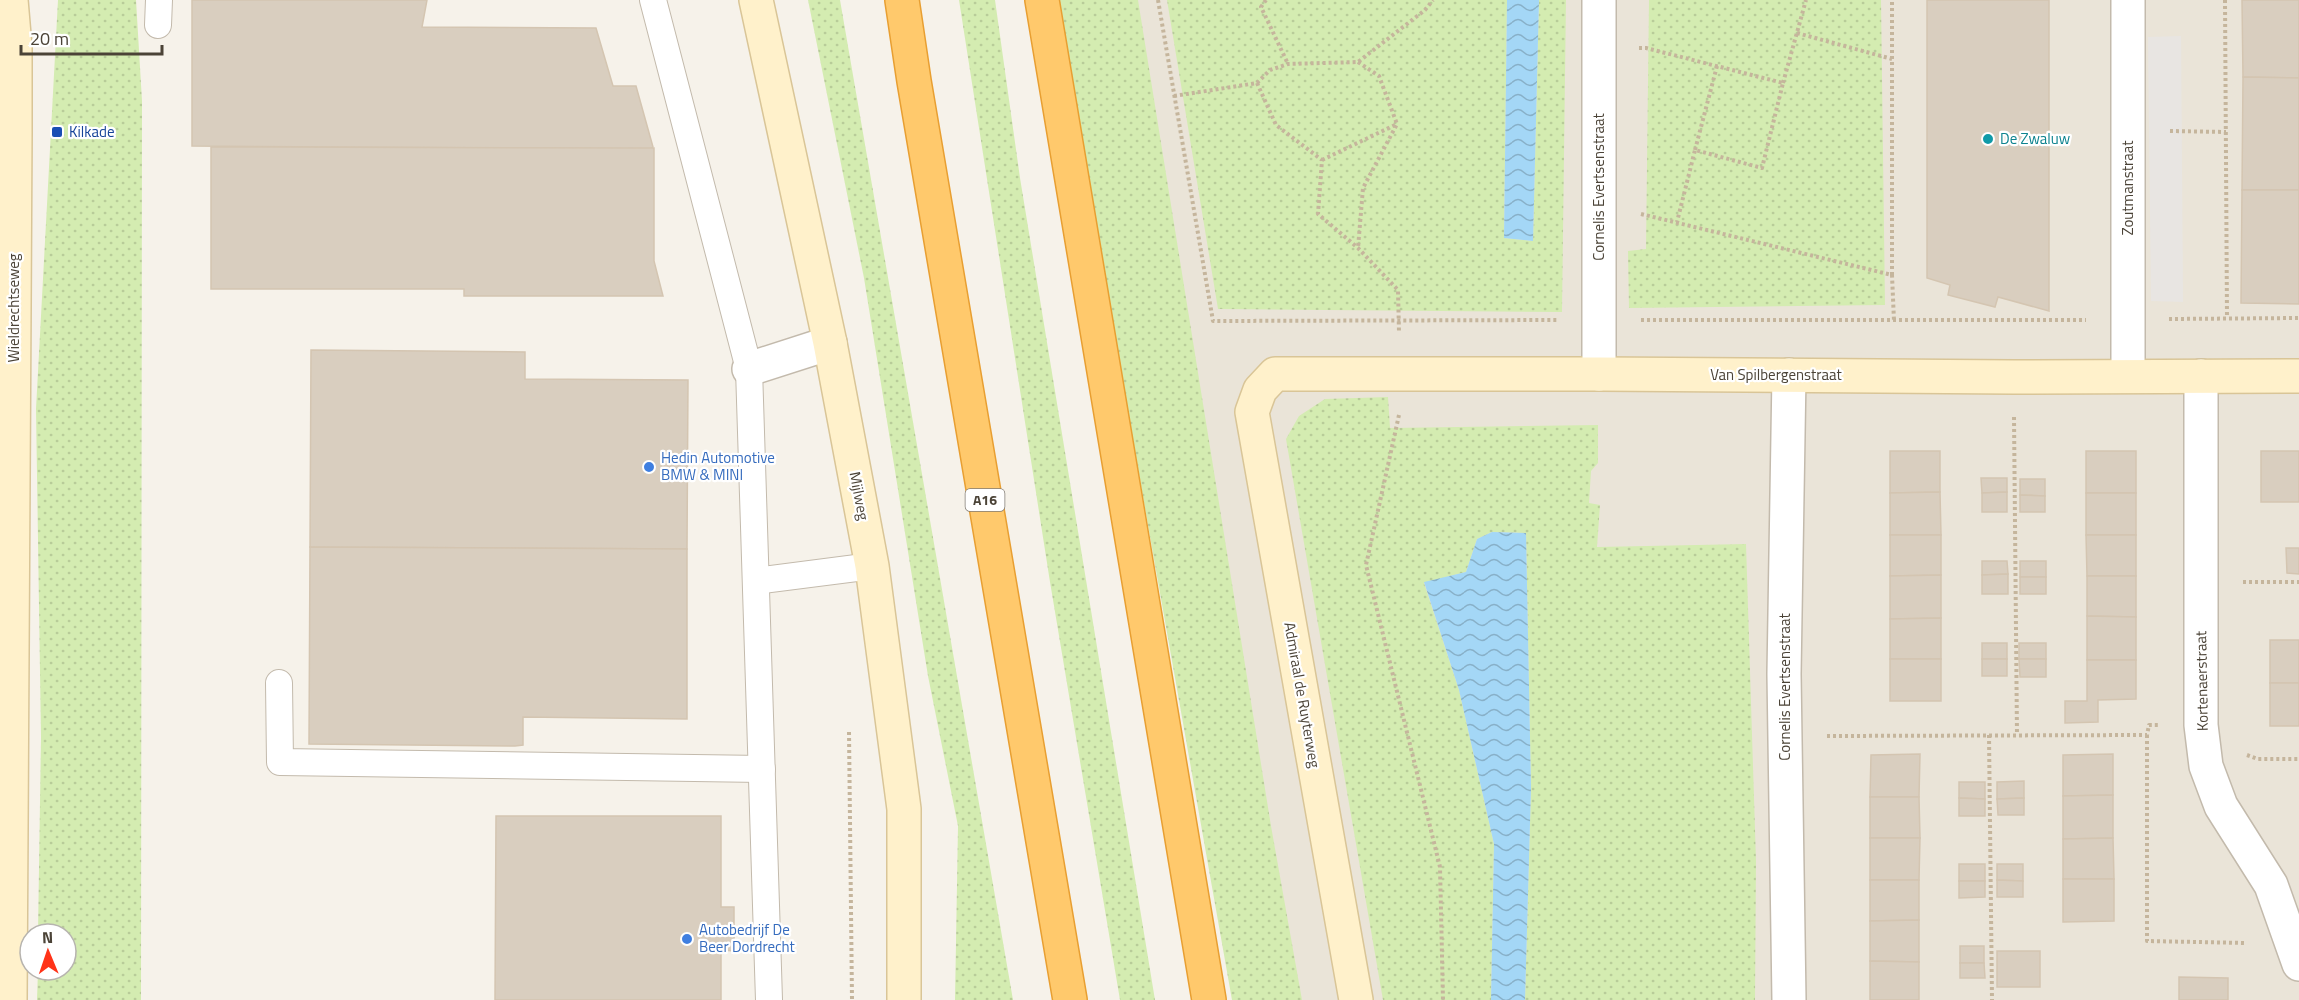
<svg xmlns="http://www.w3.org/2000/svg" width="2299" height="1000" font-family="'Titillium Web',sans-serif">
<defs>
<pattern id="grass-dots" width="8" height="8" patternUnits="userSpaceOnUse" patternTransform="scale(1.5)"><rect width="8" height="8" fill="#d4ecb1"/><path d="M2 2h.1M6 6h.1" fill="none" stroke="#b8cc99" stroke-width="1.8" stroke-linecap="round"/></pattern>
<pattern id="water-waves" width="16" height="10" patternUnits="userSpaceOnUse" patternTransform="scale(1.5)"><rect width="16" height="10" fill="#a4d7f6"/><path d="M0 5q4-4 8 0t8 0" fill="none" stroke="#88b0c8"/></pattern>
</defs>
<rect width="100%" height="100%" fill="#f6f2ea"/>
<polygon fill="#eae4d8" points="1094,0 2299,0 2299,1000 1270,1000"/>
<g fill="url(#grass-dots)">
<polygon points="58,0 136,0 142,101 141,1000 37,1000 38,970 66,970 66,934 38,934 41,737 36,409"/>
<polygon points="808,0 840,0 1013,1000 955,1000 958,826 928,676 864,278"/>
<polygon points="959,0 995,0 1020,178 1155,1000 1120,1000 1050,582"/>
<polygon points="1058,0 1138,0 1271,826 1302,1000 1232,1000 1105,282"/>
<polygon points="1167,0 1507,0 1504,238 1533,241 1539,0 1566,0 1562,312 1218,309"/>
<polygon points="1649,0 1881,0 1885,305 1629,308 1628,251 1646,249"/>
<polygon points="1388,397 1390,428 1598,425 1598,463 1591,471 1589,503 1600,505 1597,547 1746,544 1756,861 1755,1000 1525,1000 1531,788 1526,533 1492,532 1477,539 1466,572 1424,583 1459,690 1494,844 1491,1000 1383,1000 1286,439 1299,416 1325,399"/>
</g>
<polygon fill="#e8e5e2" points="2181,36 2183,302 2151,301 2148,37"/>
<g fill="url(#water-waves)">
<polygon points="1507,0 1539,0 1533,241 1504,238"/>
<polygon points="1492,532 1526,533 1531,788 1525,1000 1491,1000 1494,844 1459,690 1424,582 1466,572 1477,539"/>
</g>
<g fill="#d9cebf" stroke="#d4c5b1" stroke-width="1.5">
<polygon points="192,0 427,0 422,27 596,28 613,86 636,86 653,147 650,149 192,146"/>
<polygon points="1927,0 2049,0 2049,311 1998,297 1995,307 1948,295 1950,285 1927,278"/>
<polygon points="2242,0 2299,0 2299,78 2243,77"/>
<polygon points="2243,77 2299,78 2299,190 2242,190"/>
<polygon points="211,147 654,148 654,261 663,296 464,296 464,289 211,289"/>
<polygon points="2242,190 2299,190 2299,304 2241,303"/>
<polygon points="311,350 525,352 525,379 688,380 687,549 310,547"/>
<polygon points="1890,451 1940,451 1940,492 1890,493"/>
<rect x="2086" y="451" width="50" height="42"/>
<rect x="2261" y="451" width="38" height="51"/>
<polygon points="1981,478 2007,478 2007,492 1982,493"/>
<polygon points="2020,479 2045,479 2045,496 2020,495"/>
<polygon points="1940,492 1941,535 1890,535 1890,493"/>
<polygon points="2007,492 2007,512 1982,512 1982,493"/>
<rect x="2086" y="493" width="50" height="42"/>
<polygon points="2020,495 2045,496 2045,512 2020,512"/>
<polygon points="1890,535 1941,535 1941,575 1890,576"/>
<polygon points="2086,535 2136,535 2136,576 2087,576"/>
<polygon points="310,547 687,549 687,719 523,717 523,745 515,746 309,744"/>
<polygon points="2286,548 2299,548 2299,574 2287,573"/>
<polygon points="1982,561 2007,561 2008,574 1982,575"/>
<rect x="2020" y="561" width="26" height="16"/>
<polygon points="2008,574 2008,594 1982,594 1982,575"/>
<polygon points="1941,575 1941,618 1890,619 1890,576"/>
<polygon points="2087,576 2136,576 2136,617 2087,616"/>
<rect x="2020" y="577" width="26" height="17"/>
<polygon points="2087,616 2136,617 2136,660 2087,660"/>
<polygon points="1941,618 1941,659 1890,659 1890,619"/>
<rect x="2270" y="640" width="29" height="43"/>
<rect x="1982" y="643" width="25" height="16"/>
<rect x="2019" y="643" width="27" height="16"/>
<rect x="1890" y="659" width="51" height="42"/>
<rect x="1982" y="659" width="25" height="17"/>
<polygon points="2019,659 2046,659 2046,677 2020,677"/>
<polygon points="2087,660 2136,660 2136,699 2098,700 2098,722 2065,723 2065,701 2087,701"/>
<rect x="2270" y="683" width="29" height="43"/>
<polygon points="1920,754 1919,797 1870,797 1871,755"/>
<polygon points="2113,754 2113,795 2063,796 2063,755"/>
<polygon points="2024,781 2024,798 1997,799 1997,782"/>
<polygon points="1959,782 1985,782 1985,799 1959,798"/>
<polygon points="2113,795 2113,838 2063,839 2063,796"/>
<polygon points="1870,797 1919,797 1920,838 1870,838"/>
<polygon points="1959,798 1985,799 1985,816 1959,816"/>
<polygon points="2024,798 2024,815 1998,815 1997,799"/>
<polygon points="496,816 721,816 721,907 734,907 734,951 721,950 721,1000 495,1000"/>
<polygon points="1870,838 1920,838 1919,880 1870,880"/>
<polygon points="2113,838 2114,879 2063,879 2063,839"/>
<rect x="1959" y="864" width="26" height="17"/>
<polygon points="1997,864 2023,864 2023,881 1997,880"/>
<polygon points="2063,879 2114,879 2114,921 2063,922"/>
<polygon points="1870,880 1919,880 1919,920 1870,921"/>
<polygon points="1997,880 2023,881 2023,897 1997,897"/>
<polygon points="1959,881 1985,881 1985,897 1959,898"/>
<polygon points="1919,920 1919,962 1870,961 1870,921"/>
<rect x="1960" y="946" width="24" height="17"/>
<rect x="1997" y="951" width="43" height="36"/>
<polygon points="1870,961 1919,962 1919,1000 1870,1000"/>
<polygon points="1960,963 1984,963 1985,978 1960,978"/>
<polygon points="2179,977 2228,978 2228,1000 2179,1000"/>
</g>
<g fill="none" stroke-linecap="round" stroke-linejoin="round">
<g stroke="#c3baac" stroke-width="28">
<g id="lane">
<polyline points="653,0 749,369 769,1000"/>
<polyline points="158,25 159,0"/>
<polyline points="756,581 872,566"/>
<polyline points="279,683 280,762 762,769"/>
</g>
</g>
<g stroke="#c3baac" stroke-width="36">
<g id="street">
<polyline points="1599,0 1599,374"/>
<polyline points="2128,0 2128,375"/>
<polyline points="749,369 830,343"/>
<polyline points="2201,376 2201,725 2206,766 2221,806 2271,885 2299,964"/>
<polyline points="1789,1000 1784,674 1789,375"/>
</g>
</g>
<g stroke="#d9c597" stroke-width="36">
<g id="secondary">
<polyline points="756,0 830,343 872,566 904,809 904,1000"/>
<polyline points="10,1000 15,132 15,47 11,0"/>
<polyline points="1356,1000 1252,412 1260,390 1275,374 1599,374 2014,377 2299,376"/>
</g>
</g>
<g stroke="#e89f32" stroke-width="36">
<g id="highway">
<polyline points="902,0 914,81 1070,1000"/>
<polyline points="1042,0 1209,1000"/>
</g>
</g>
<g stroke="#c5b59c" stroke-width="4" stroke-dasharray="3 3" stroke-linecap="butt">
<polyline points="1158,0 1213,321 1558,320"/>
<polyline points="1266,0 1261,7 1288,64"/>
<polyline points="2225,0 2227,318"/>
<polyline points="1797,33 1892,59"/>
<polyline points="1639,48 1646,48 1783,83 1762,168 1695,150 1677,222"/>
<polyline points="1358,62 1379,76 1397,124 1363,188 1358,248"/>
<polyline points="1257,83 1276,125 1322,160 1318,214 1358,248 1398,290 1399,332"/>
<polyline points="1783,83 1806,0"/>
<polyline points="1174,96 1257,83 1270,70 1288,64 1358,62 1425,10 1433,0"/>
<polyline points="2170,131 2226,132"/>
<polyline points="1695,150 1717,66"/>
<polyline points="1322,160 1397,124"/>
<polyline points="1641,214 1892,275 1894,321"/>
<polyline points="1892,275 1892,0"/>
<polyline points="2169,319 2299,318"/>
<polyline points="1641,320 2086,320"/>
<polyline points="1399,415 1366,565 1440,867 1443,1000"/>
<polyline points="2014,417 2017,735"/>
<polyline points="2243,582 2299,582"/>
<polyline points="849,732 852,1000"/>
<polyline points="1989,735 1992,1000"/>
<polyline points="2147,735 2147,941 2246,943"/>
<polyline points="1827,736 2147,735 2149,725 2160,725"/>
<polyline points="2247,755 2258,759 2299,759"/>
</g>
<use href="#lane" stroke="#fff" stroke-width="26"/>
<use href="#street" stroke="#fff" stroke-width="33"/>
<use href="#secondary" stroke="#fff1cb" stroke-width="33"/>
<use href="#highway" stroke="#ffc96c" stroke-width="33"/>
</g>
<rect fill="#1a4fb4" stroke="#fff" stroke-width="2" x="51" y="126" width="12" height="12" rx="3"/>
<circle fill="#0f9aa8" stroke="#fff" stroke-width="2" cx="1988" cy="139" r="6"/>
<g fill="#3f7fe0" stroke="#fff" stroke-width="2">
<circle cx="649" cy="467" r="6"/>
<circle cx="687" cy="939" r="6"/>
</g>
<g text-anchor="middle" stroke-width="4.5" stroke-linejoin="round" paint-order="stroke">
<rect fill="#fff" stroke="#817b73" stroke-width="1.5" x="965.5" y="489" width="39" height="22" rx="4.5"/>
<g font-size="14" font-weight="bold" fill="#4b4337">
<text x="985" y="505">A16</text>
</g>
<g font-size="15" fill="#164399" stroke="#fff" text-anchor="start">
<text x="69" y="137">Kilkade</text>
</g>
<g font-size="15" fill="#0d838f" stroke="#fff" text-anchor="start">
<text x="2000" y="144">De Zwaluw</text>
</g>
<g font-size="15" fill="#4b4337" stroke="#fff">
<text transform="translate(1599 187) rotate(-90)" y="5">Cornelis Evertsenstraat</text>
<text transform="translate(2128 188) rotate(-90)" y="5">Zoutmanstraat</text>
<text transform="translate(14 308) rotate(-90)" y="5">Wieldrechtseweg</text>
<text x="1776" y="380">Van Spilbergenstraat</text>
<text transform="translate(859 496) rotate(79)" y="5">Mijlweg</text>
<text transform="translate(2202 681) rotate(-91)" y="5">Kortenaerstraat</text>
<text transform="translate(1785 687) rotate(-90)" y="5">Cornelis Evertsenstraat</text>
<text transform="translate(1302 695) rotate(80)" y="5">Admiraal de Ruyterweg</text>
</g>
<g font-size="15" fill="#366cbe" stroke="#fff" text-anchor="start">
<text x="661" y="463">Hedin Automotive<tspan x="661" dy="17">BMW &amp; MINI</tspan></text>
<text x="699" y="935">Autobedrijf De<tspan x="699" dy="17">Beer Dordrecht</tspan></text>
</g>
</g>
<g transform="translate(48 952) rotate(358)"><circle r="28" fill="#ffffff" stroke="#b7b4af" stroke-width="1.5"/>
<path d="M0-4.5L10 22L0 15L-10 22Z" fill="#ff3318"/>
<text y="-9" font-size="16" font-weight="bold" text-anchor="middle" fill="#4b4337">N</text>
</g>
<path d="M21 45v9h141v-9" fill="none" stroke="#4b4337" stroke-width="3"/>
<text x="30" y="45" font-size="18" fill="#4b4337" stroke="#ffffff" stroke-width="4.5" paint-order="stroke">20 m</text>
</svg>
